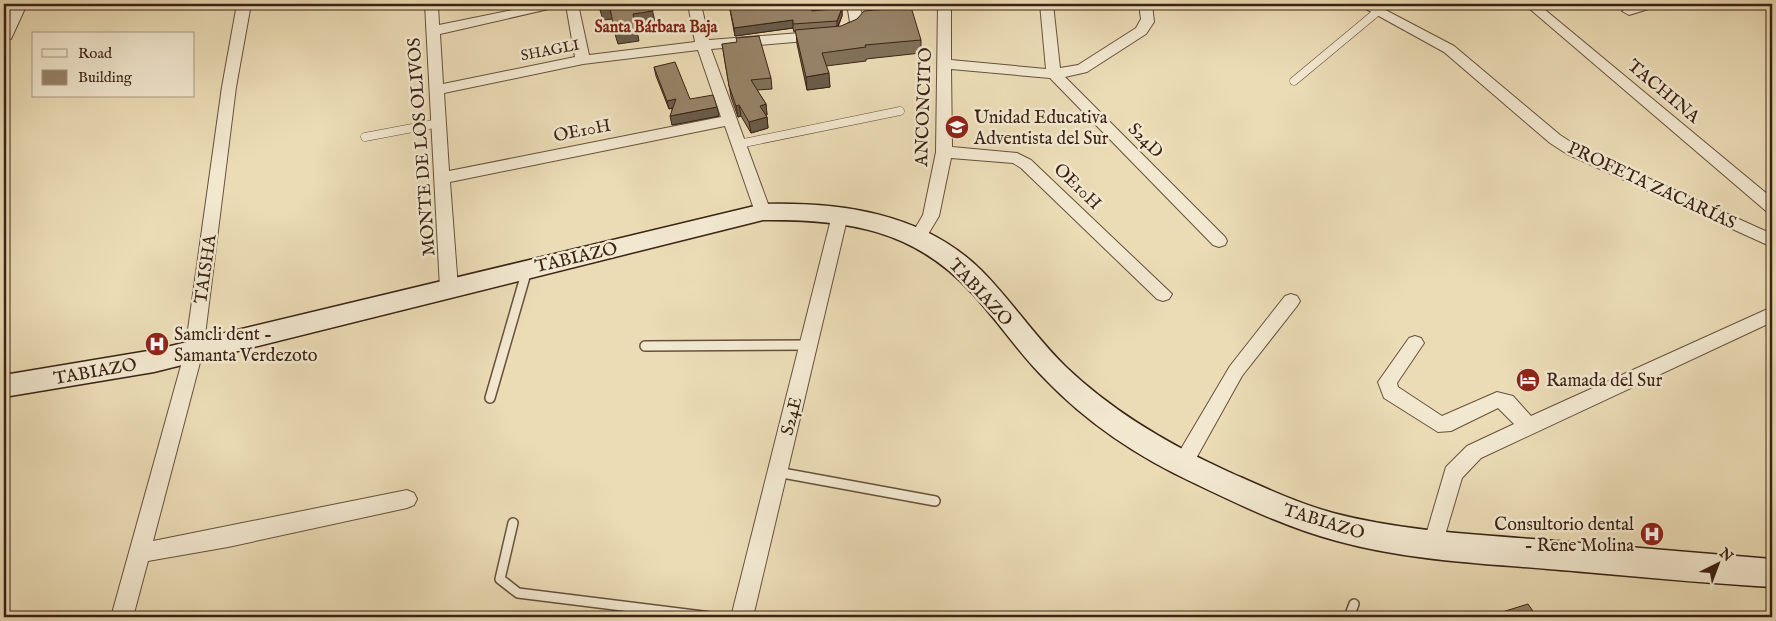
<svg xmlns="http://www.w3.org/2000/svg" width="1776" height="621" font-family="'IM FELL English',serif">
<rect width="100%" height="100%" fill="#ebdcb6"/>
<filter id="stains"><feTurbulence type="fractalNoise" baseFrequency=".004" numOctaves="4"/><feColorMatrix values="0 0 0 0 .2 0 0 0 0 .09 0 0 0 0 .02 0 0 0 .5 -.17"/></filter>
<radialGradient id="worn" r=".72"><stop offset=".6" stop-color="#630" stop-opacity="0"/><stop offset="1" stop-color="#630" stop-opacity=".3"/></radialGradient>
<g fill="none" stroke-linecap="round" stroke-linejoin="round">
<g stroke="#66503c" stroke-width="9">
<g id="lane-far1">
<polyline points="1294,81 1377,12"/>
<polyline points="365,137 439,123"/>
<polyline points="739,144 900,111"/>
<polyline points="526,272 527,269"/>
</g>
</g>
<g stroke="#66503c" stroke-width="12">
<g id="lane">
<polyline points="645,346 808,345"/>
<polyline points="490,398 527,270"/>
<polyline points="777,472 935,501"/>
<polyline points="513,523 500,579 518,593 711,617"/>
<polyline points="1349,617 1354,604"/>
</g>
</g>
<g stroke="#66503c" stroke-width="2">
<g id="street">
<polygon points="13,4 27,4 11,39 4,43 4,25"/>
<polygon points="237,4 251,4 236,87 203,351 153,541 407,490 414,493 417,499 414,505 407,508 228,547 148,561 133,617 111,617 185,351 222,87"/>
<path d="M425 4H438L439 25 542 4H578L589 55 695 42 688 4H701L709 40 838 30 850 22 847 4H859L864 22 857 31 841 38 711 49 771 212 769 216H757L755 212 725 126 450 182 458 288 455 293 449 295 443 293 440 288ZM566 5 575 57 443 84 440 34ZM698 50 721 117 449 171 444 93 583 64Z"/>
<polygon points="938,4 951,4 951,60 1046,69 1040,4 1053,4 1060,68 1078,65 1136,28 1141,19 1139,4 1152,4 1154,22 1146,34 1087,72 1065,77 1225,237 1227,241 1225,245 1219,247 1213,245 1050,78 951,69 952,147 1017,153 1031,160 1172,294 1169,299 1163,301 1157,299 1021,168 1013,163 951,158 939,216 924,241 918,243 912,241 910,237 923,215 936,152"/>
<polygon points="1357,4 1374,4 1454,46 1560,135 1577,146 1772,234 1772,247 1567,154 1550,143 1444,52"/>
<polygon points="1524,4 1538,4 1772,198 1772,213 1766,211"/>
<polygon points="1638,4 1657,4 1655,7 1629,15 1622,11"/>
<polygon points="840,209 846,211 848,215 753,617 731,617 832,215 834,211"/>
<polygon points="1291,294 1297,296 1300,301 1297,306 1242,376 1189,471 1182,474 1175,471 1172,465 1175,459 1230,366 1285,296"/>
<polygon points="1772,307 1772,322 1481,458 1462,478 1440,552 1433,555 1426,552 1423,545 1446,467 1467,446 1514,424 1498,408 1451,431 1438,432 1384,398 1378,382 1409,338 1415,336 1421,338 1424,343 1397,383 1398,387 1442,416 1497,392 1513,396 1531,416"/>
</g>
</g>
<g stroke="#3a2214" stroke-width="3">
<path id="secondary" d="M763 204C841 202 923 213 981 270 1011 300 1035 337 1066 367 1113 412 1170 445 1229 472 1263 487 1297 503 1333 513 1398 530 1466 534 1532 539 1612 546 1692 552 1772 559V587C1698 583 1623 575 1548 569 1477 563 1406 560 1337 541 1288 528 1242 506 1196 484 1140 458 1088 424 1045 379 1018 352 998 321 972 293 914 229 846 219 763 220L154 372 4 397V375L154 350Z"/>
</g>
<use href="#lane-far1" stroke="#f2e8d0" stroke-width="8"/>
<use href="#lane" stroke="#f2e8d0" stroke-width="9"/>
<use href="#street" fill="#f2e8d0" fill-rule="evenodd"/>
<use href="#secondary" fill="#f2e8d0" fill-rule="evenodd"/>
</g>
<g fill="#817159" stroke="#3a2214">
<polygon points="704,4 810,4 812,11 842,8 842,16 838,27 921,40 921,53 866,59 866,61 826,66 830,87 807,90 797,44 796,31 794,32 793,28 735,36 729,5 704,8"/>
<polygon points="722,44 771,78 772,89 757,90 766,104 767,115 766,116 767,117 768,128 751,133 741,116 738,117 731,97"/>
<polygon points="654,67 690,99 719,116 672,125 672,108 669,109 656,76"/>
</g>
<g fill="#695c49" stroke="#3a2214">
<polygon points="651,4 655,22 636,25 639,41 618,44 615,34 633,14"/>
<polygon points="610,8 613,19 603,20 600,10"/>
<polygon points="842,8 842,16 837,28 837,21"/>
<polygon points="793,20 793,28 735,36 734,28"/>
<polygon points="829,73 830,87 807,90 806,77"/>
<polygon points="676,99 677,107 669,109 667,101"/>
<polygon points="766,104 767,115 762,117 760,106"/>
<polygon points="739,105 741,116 738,117 736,106"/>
<polygon points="717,107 719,116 672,125 670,116"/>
<polygon points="767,117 768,128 751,133 749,122"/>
</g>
<g fill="#968368" stroke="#3a2214">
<polygon points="598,4 651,4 653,11 633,14 636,31 615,34 610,8 600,10"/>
<polygon points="729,4 810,4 812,11 842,8 837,21 793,24 793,20 734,28"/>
<polygon points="911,7 921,40 865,45 866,47 822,53 829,73 806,77 795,30 841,26 857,19 864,11"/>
<polygon points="759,36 771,78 751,80 766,104 760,106 767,117 749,122 739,105 736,106 729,86 722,44 737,42 736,38"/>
<polygon points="675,62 690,99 713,95 717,107 670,116 676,99 667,101 654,67"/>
<polygon points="1528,604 1537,617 1486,617"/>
</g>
<defs>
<g id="school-disc" transform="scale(1.25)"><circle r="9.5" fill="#8f2418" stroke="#f2e8d0"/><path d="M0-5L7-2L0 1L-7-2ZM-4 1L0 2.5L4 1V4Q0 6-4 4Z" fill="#fff"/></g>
<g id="hospital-disc" transform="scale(1.25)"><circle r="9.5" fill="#8f2418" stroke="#f2e8d0"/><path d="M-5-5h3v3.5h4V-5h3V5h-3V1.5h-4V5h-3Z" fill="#fff"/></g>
<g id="hotel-disc" transform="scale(1.25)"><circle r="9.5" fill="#8f2418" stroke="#f2e8d0"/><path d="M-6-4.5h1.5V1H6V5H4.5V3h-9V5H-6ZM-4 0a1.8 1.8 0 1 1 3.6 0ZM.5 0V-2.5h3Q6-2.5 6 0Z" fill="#fff"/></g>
</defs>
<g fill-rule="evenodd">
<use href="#school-disc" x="957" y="127"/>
<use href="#hospital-disc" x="157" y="344"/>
<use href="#hotel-disc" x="1528" y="380"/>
<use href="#hospital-disc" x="1652" y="534"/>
</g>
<g text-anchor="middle" stroke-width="5" stroke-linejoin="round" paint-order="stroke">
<g font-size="15" fill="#3a2214" stroke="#f2e8d0">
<text transform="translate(550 50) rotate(-11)" y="5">SHAGLI</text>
</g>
<g font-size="16" font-weight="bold" fill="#7a1f14" stroke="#f2e8d0">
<text x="656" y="32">Santa Bárbara Baja</text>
</g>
<g font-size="18" fill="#3a2214" stroke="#f2e8d0">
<text transform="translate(1664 91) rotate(40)" y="6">TACHINA</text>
<text transform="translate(923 107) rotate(-88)" y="6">ANCONCITO</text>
<text transform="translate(582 130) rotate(-11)" y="6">OE10H</text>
<text transform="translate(1146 140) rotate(45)" y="6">S24D</text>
<text transform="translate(421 147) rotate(-94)" y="6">MONTE DE LOS OLIVOS</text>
<text transform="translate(1652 185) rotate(25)" y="6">PROFETA ZACARÍAS</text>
<text transform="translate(1078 186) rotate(44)" y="6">OE10H</text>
<text transform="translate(576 257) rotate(-13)" y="6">TABIAZO</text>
<text transform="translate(205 269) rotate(-82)" y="6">TAISHA</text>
<text transform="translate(981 292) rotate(47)" y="6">TABIAZO</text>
<text transform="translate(95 371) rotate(-10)" y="6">TABIAZO</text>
<text transform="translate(791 416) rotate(-76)" y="6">S24E</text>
<text transform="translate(1324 521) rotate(17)" y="6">TABIAZO</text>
</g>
<g font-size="18" fill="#3a2214" stroke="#f2e8d0" text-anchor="start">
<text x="974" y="123">Unidad Educativa<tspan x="974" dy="21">Adventista del Sur</tspan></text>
<text x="174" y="340">Samcli dent -<tspan x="174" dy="21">Samanta Verdezoto</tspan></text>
<text x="1546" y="386">Ramada del Sur</text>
<text x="1634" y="530" text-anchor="end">Consultorio dental<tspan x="1634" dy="21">- Rene Molina</tspan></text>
</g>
</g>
<rect width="1776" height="621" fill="none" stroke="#ebdcb6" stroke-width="20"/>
<rect x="5" y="5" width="1766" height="611" fill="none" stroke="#3a2214" stroke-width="2.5"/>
<rect x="10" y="10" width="1756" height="601" fill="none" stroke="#3a2214"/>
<rect x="32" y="32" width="162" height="65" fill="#f2e8d0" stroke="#a89985"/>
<rect x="42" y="49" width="25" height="8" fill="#f2e8d0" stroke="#a89985"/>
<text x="78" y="58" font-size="15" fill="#3a2214">Road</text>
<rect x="42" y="70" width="25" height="15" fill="#968368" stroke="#a89985"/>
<text x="78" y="82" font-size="15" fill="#3a2214">Building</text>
<g transform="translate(1718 564) rotate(42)" stroke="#f2e8d0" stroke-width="4" paint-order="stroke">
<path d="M0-4L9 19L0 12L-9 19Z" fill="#3a2214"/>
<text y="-8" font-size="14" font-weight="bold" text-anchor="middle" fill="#3a2214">N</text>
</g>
<rect width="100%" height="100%" filter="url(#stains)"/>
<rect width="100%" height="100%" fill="url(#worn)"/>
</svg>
